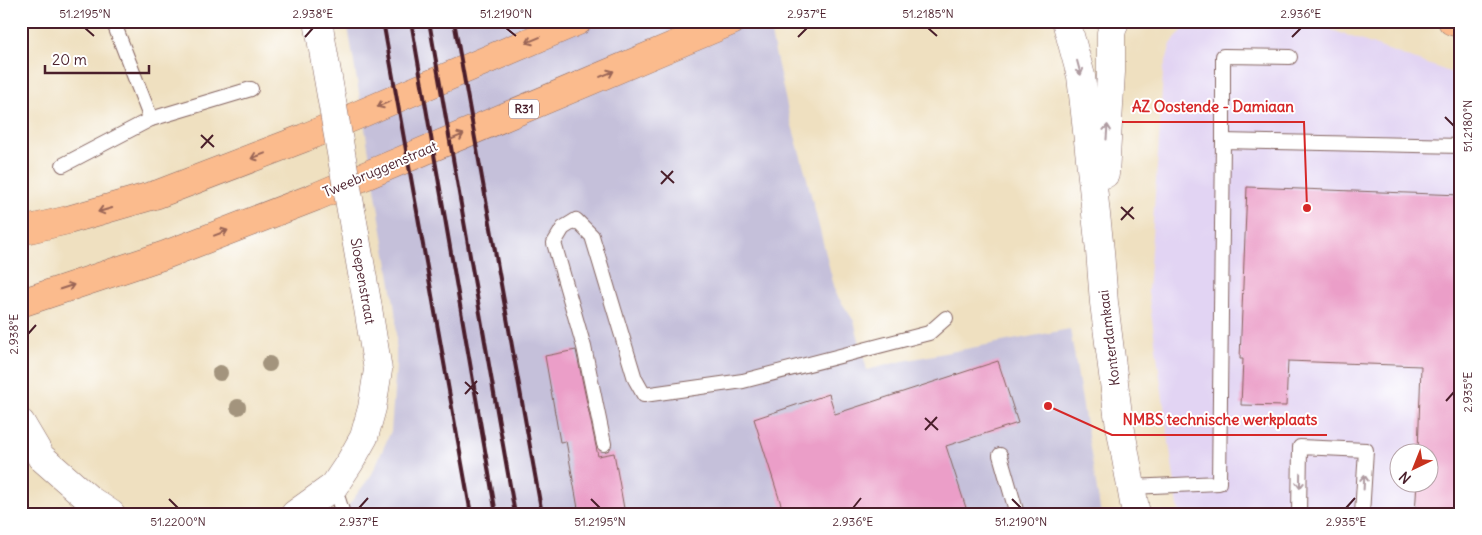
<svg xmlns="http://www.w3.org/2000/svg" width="1482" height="535" font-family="Delius,sans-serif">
<rect width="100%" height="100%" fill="#fff"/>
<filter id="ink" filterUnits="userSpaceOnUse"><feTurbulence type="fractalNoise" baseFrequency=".02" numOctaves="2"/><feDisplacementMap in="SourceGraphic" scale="10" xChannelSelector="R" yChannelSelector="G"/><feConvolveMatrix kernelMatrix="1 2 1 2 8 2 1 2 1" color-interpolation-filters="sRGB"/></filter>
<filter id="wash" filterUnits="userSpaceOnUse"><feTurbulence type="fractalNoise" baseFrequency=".0096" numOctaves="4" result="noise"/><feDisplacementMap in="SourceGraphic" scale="20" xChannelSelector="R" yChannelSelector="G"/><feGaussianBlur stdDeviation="1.12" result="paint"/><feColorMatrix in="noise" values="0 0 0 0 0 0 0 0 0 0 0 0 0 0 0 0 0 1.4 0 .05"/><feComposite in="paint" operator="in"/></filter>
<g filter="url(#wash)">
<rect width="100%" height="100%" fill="#efe0c0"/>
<path fill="#e2d4f3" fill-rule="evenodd" d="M1190 21H1307L1461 76V514H1179L1148 291 1160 126 1163 71 1171 44ZM1400 452H1430V482H1400Z"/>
<polygon fill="#c5c0da" points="347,21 768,21 789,115 805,171 836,294 854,321 867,370 903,361 1070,329 1101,514 342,514 372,474 391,431 396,365 396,318 392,290"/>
<g id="blocks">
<g fill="#eb9ec8">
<polygon points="1247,187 1461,195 1461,514 1415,514 1417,482 1430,482 1430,452 1418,452 1421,366 1288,361 1286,406 1241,405 1243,359 1240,359"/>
<polygon points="576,350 598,456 614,453 625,514 579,514 566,441 560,442 545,356"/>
<polygon points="998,361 1018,423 946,446 968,514 784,514 754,419 829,394 835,414"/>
</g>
</g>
</g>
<g filter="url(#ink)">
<use href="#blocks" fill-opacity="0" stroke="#84635f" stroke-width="1"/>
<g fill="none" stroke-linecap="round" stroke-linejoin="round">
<g stroke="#84635f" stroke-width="16">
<g id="lane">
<polyline points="113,21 151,119"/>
<polyline points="1223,141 1223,56 1290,57"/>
<polyline points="63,165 151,119 251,89"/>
<polyline points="604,444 584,347 554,243 563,228 576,220 592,236 635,379 644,395 743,381 929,333 946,318"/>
<polyline points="1000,455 1017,514"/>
<polyline points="334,486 343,514"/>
<polyline points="1131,487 1219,483 1223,141 1461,146"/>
<polyline points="1299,514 1300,447 1366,450 1362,514"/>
</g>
</g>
<g stroke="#84635f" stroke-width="29">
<g id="street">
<polyline points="1066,21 1081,76 1100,251 1104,303 1118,414 1136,514"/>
<polyline points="1105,174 1111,72 1111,33 1115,21"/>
<polyline points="21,423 41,457 90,500 111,514"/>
<polyline points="295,514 334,486 350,462 364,437 372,408 378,370 367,302"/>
</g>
</g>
<g stroke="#84635f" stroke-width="29">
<g id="primary">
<polyline points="1452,21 1461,24"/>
<polyline points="21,231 68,220 158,194 304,138 578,21"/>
<polyline points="21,303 165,255 315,197 732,21"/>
</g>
</g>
<use href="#lane" stroke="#fff" stroke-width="14"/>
<use href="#street" stroke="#fff" stroke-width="28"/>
<use href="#primary" stroke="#fbbb8d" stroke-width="28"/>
<g stroke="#4a1f2b" stroke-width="4">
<polyline points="383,21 471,514"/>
<polyline points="411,21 496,514"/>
<polyline points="429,21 515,514"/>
<polyline points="454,21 542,514"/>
</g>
<g stroke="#84635f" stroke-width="29" stroke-linecap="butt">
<polyline id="street-bridge" points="318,21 367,302"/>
</g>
<use href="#street-bridge" stroke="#fff" stroke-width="28"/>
</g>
<g fill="#a3947d">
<circle cx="269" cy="364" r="8"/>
<circle cx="220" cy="373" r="8"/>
<circle cx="238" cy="407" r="8"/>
</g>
<defs><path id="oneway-shaft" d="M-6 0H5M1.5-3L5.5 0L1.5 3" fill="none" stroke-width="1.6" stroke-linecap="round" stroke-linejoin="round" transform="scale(1.25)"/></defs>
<g stroke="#9a6557">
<use href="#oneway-shaft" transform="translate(533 40) rotate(157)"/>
<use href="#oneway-shaft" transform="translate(607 74) rotate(-23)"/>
<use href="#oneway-shaft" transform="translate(384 104) rotate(157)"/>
<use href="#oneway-shaft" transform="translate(457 137) rotate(-23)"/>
<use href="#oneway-shaft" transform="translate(258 156) rotate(159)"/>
<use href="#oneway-shaft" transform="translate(105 210) rotate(164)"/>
<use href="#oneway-shaft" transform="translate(221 233) rotate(-21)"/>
<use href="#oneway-shaft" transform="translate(67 287) rotate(-18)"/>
</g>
<g stroke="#ae9aa0">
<use href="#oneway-shaft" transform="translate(1079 68) rotate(75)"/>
<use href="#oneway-shaft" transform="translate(1107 132) rotate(-86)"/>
<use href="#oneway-shaft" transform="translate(1300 481) rotate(91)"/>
<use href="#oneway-shaft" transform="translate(1364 482) rotate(-87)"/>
</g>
</g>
<path fill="none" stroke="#4a1f2b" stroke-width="2" d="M85 28 94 36M506 28 516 36M928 28 937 36M305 37 313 28M798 37 807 28M1292 37 1301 28M1445 117 1454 126M201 135 214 147M201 148 213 135M661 171 674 183M661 184 673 171M1121 207 1134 219M1121 220 1133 207M28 334 36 325M465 382 478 394M465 394 477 381M1446 401 1454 392M925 418 938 430M925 430 937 417M169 499 178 508M591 499 600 508M1012 499 1021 508M359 508 368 498M853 508 861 498M1346 508 1355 498"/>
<g text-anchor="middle" stroke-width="4" stroke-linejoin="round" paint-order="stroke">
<rect fill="#fff" stroke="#80626b" stroke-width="1" x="509" y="99.5" width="30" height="19" rx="4"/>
<g font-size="12" font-weight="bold" fill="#4a1f2b">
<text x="524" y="113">R31</text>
</g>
<g font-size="14" fill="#4a1f2b" stroke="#fff">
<text transform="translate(380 169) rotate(-23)" y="5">Tweebruggenstraat</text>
<text transform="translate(363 281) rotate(80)" y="5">Sloepenstraat</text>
<text transform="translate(1109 338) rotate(-97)" y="5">Konterdamkaai</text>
</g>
</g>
<path fill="none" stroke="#d62828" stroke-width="2" d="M1307 208L1304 122H1122M1048 406L1112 435H1327"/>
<g fill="#d62828" stroke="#fff" stroke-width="2">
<circle cx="1307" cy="208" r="5"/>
<circle cx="1048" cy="406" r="5"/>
</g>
<g font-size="15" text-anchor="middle" font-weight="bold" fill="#d62828" stroke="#fff" stroke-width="4" stroke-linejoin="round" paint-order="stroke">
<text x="1213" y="112">AZ Oostende - Damiaan</text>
<text x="1220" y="425">NMBS technische werkplaats</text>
</g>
<rect width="1482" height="535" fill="none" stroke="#fff" stroke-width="55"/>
<g transform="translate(1414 468) rotate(223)"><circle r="24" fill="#ffffff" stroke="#b7a5aa"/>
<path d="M0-4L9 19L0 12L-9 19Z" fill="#c8321e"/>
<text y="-8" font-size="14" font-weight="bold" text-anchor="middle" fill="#4a1f2b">N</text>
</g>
<path d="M45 65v8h104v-8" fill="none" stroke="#4a1f2b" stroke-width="2.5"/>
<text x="52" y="65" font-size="15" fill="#4a1f2b" stroke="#ffffff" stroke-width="4" paint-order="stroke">20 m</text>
<rect x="28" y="28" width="1426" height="480" fill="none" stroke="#4a1f2b" stroke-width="2"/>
<g font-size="12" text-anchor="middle" fill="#4a1f2b">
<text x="85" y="18">51.2195°N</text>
<text x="313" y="18">2.938°E</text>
<text x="506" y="18">51.2190°N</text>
<text x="807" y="18">2.937°E</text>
<text x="928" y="18">51.2185°N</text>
<text x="1301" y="18">2.936°E</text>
<text transform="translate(1468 126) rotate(-90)" y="4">51.2180°N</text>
<text transform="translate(14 334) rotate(-90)" y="4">2.938°E</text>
<text transform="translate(1468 392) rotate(-90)" y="4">2.935°E</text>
<text x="178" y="526">51.2200°N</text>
<text x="359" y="526">2.937°E</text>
<text x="600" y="526">51.2195°N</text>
<text x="853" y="526">2.936°E</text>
<text x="1021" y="526">51.2190°N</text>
<text x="1346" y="526">2.935°E</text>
</g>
</svg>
